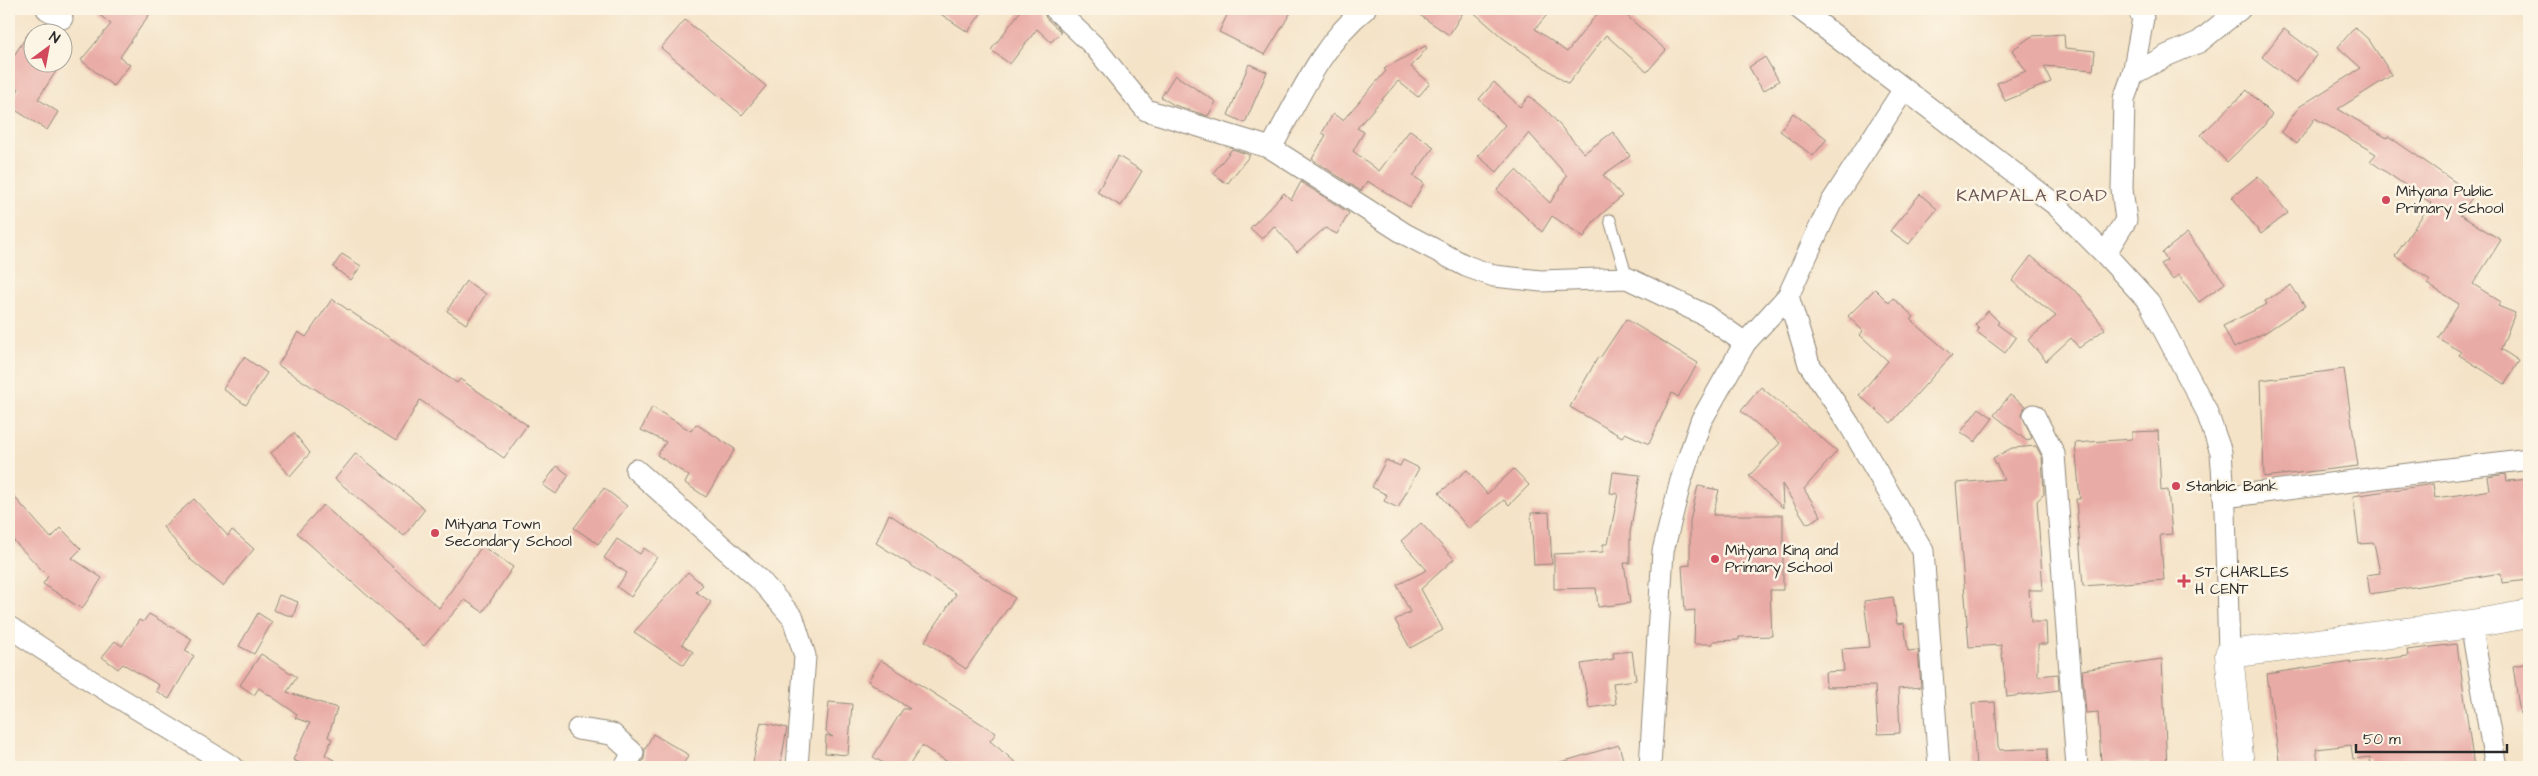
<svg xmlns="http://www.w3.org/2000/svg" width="2538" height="776" font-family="'Architects Daughter',sans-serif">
<rect width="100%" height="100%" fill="#fcf5e5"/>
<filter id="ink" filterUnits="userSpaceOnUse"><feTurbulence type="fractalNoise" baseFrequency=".02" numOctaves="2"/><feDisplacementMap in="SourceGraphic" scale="10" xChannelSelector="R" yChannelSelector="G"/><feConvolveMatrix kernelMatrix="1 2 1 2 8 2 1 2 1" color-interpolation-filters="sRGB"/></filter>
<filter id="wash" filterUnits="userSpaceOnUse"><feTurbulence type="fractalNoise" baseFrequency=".0096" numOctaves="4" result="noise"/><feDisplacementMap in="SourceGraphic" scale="20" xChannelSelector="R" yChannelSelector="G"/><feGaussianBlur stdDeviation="1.12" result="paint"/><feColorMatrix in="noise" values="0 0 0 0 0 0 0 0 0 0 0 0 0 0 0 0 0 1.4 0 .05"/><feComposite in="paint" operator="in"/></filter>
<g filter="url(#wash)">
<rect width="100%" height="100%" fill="#f4e3c7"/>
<g id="blocks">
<g fill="#e9aba6">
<polygon points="92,9 153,9 120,57 130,65 113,86 81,60 111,24"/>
<polygon points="933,9 984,9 968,32"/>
<polygon points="1022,9 1043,9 1046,18 1061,32 1051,42 1037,29 1010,64 991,50"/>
<polygon points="1230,9 1293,9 1265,55 1219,32"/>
<polygon points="1411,9 1465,9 1449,35"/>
<polygon points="1470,9 1552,9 1535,29 1567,52 1601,9 1636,9 1628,17 1666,50 1647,72 1606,35 1568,84 1503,38"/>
<polygon points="685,20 766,86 742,115 661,48"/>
<polygon points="2355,27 2369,40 2392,75 2338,109 2387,138 2388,136 2474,195 2460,215 2501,240 2473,284 2501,302 2498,306 2515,313 2501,349 2519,361 2505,384 2459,355 2461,352 2438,338 2459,304 2427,284 2430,280 2395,256 2431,203 2370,161 2376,154 2315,118 2297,144 2281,132 2299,107 2361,68 2338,47"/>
<polygon points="32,28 32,62 62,62 38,99 58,112 47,130 9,106 19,89 9,82 9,63"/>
<polygon points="2284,29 2317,54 2296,83 2262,57"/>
<polygon points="2064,34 2065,48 2095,51 2093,70 2044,66 2051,82 2005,101 1997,83 2026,71 2012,50 2032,36"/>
<polygon points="1425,46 1427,48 1411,67 1430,83 1418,97 1398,81 1357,128 1364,132 1353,151 1379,171 1410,130 1434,147 1413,176 1424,183 1410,207 1367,181 1361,191 1312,159 1326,135 1322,133 1333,114 1343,120 1386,71 1384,69"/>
<polygon points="1765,57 1779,81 1763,91 1749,67"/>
<polygon points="1249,64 1267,72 1245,123 1228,115"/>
<polygon points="1175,75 1216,102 1208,116 1174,105 1161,97"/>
<polygon points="1494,82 1520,107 1529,96 1549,113 1584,153 1613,132 1630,156 1603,175 1622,196 1594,221 1584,237 1552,216 1542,232 1497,190 1516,170 1550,203 1567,176 1529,133 1497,172 1478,156 1505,125 1479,99"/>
<polygon points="2247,90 2272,115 2262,128 2227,162 2201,135"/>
<polygon points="1793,113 1827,139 1813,156 1780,131"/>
<polygon points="1232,149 1250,155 1227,184 1213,173"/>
<polygon points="1118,156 1142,171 1121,206 1097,192"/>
<polygon points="2258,176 2288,213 2261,234 2232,197"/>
<polygon points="1301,182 1349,213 1337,234 1325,228 1297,252 1274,226 1262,239 1250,228 1284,193 1291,200"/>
<polygon points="1920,194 1937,209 1909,244 1890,231"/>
<polygon points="2187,233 2225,283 2199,302 2179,275 2173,280 2161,264 2167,260 2162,253"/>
<polygon points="342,254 361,266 351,280 333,267"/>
<polygon points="2031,256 2080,295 2105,329 2079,348 2071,338 2046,361 2028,340 2056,316 2012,281"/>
<polygon points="466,281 486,294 466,324 447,311"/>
<polygon points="2291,285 2305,306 2266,332 2234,348 2223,326 2267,304 2265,301"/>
<polygon points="1875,289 1889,303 1893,298 1914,317 1911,320 1952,355 1891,423 1859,395 1888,361 1860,335 1863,331 1848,316"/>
<polygon points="332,299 457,383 460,379 527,425 504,458 420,400 396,441 278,365 298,332 306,337"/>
<polygon points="1988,311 1999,322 1997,324 2016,338 2005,353 1977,332 1979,329 1975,325"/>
<polygon points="1626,319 1698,363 1678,397 1672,393 1649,444 1625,433 1622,437 1570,407 1598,357 1600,358"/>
<polygon points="244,357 267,373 246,405 223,389"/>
<polygon points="2344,369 2358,466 2264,477 2261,380"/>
<polygon points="1761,387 1837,451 1804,489 1821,516 1807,524 1782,484 1783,508 1749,476 1780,443 1741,411"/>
<polygon points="2010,395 2025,406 2022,415 2032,438 2027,441 1994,415"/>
<polygon points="652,407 691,431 696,424 735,449 706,497 685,483 689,476 657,455 666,442 641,430"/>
<polygon points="1979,408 1993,418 1975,442 1961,432"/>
<polygon points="2158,431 2161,491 2168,490 2172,534 2160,535 2164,580 2083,586 2076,499 2080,499 2075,443 2132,439 2132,432"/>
<polygon points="294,433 310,453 290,476 271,453"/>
<polygon points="2036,446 2042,457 2044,494 2037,501 2043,590 2029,590 2031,622 2046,622 2047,644 2038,644 2038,676 2058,674 2059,690 2007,697 2001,645 1969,647 1956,483 2004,479 1993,458 2012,448"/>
<polygon points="356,453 425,509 404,536 335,479"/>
<polygon points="1386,460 1400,466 1403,460 1419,468 1398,508 1384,501 1387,495 1372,487"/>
<polygon points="557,466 569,475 556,494 543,485"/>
<polygon points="1514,469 1529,485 1509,505 1504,500 1469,529 1439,493 1467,470 1487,494"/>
<polygon points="1613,472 1640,475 1630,533 1630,563 1624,563 1630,603 1598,607 1596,588 1554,589 1554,554 1603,552 1603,544 1608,544 1618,494 1610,493"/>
<polygon points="2506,474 2507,481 2529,479 2529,580 2502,583 2501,573 2370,594 2367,575 2380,573 2374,543 2359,544 2353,496 2433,484 2435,498 2472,493 2490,490 2488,477"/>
<polygon points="1698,486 1719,490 1713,515 1783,515 1783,590 1770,590 1772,636 1739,637 1739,640 1713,641 1713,644 1694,644 1695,610 1685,611 1682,566 1690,565 1690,521"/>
<polygon points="604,488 627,506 598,544 574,528"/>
<polygon points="9,491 51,538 61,528 81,549 72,558 102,578 82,609 43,584 48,576 9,536"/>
<polygon points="194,499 228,536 232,530 254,549 223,586 191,560 163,527"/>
<polygon points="323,505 439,608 482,546 513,567 483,612 465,600 424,646 297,533"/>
<polygon points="1549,512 1552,564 1534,565 1531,513"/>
<polygon points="889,514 1015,598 966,669 925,641 956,594 876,543"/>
<polygon points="1421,523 1454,559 1421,589 1443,630 1410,648 1395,620 1410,612 1397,585 1427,570 1401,541"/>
<polygon points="617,539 640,554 644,548 657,557 631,597 617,587 627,573 604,558"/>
<polygon points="688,572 703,585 696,592 711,602 682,644 693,652 684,665 634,632"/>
<polygon points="279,595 298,602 293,617 273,610"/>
<polygon points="1893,597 1897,624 1904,623 1908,651 1918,650 1921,687 1898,689 1900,733 1878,734 1875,686 1826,687 1825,672 1844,671 1842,649 1870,647 1864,601"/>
<polygon points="258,613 272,622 254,654 239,646"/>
<polygon points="149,614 192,639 185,651 194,656 169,699 156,691 159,685 123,664 118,669 102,657 115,641 122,646 139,620 143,622"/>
<polygon points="2457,644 2474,767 2371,767 2370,757 2353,759 2351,745 2316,749 2319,767 2280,767 2267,674 2351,661 2351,663 2408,656 2407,650"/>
<polygon points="1632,651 1636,680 1613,683 1616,704 1589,708 1581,664 1614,659 1613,653"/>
<polygon points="261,654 297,677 287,692 337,708 328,737 332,739 325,755 346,767 309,767 293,760 310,723 295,718 297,714 259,688 254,695 240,685"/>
<polygon points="2162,659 2167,767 2149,767 2149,762 2101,763 2098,712 2086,713 2082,670"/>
<polygon points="881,660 996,733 990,741 1021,767 956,767 922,746 908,767 890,767 873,757 903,709 910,709 868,681"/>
<polygon points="2529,663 2529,713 2520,714 2513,666"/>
<polygon points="829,702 852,704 848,755 825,753 826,735 833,737 826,732"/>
<polygon points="1995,702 1998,746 2000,750 2047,748 2048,767 1976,767 1972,703"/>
<polygon points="761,722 787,728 780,767 752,767"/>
<polygon points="653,734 689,755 681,767 639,767 644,759 645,749"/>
<polygon points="1619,745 1625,767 1558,767 1558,763"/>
</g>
</g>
</g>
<g filter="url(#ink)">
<use href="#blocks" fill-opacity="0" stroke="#908779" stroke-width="1"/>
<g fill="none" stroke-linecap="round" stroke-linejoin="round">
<g stroke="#908779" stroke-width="13">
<polyline id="service" points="1610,220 1627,278"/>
</g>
<g stroke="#908779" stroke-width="23">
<g id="minor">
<polyline points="47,9 62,18"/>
<path d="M1055 9 1094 46 1146 110 1271 148C1298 100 1321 44 1365 9"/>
<polyline points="1800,9 2057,206 2105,254 2149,302 2206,410 2221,452 2225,510 2229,654"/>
<polyline points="2133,74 2143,18 2138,9"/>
<polyline points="1904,89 1831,203 1788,296 1809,364 1849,424 1923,551 1939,767"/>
<polyline points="1271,148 1405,234 1466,266 1494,276 1541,281 1627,278 1705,315 1745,343 1788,296"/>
<polyline points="2105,254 2126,220 2122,189 2124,99 2133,74 2168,55 2199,42 2240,9"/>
<polyline points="2034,415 2054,454 2077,767"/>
<polyline points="636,470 759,579 793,618 805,656 797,767"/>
<polyline points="2224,497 2529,459"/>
<polyline points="2471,624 2496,767"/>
<polyline points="9,627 93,682 233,767"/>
<polyline points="578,729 612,734 633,753 625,767"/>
<polyline points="1650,767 1663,551 1681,480 1701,421 1745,343"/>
</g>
</g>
<g stroke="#908779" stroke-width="29">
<polyline id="secondary" points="2240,767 2229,654 2471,624 2529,614"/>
</g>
<use href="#service" stroke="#fff" stroke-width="11"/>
<use href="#minor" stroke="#fff" stroke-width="21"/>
<use href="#secondary" stroke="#fff" stroke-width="28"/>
</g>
</g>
<g fill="#d1495b" stroke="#fcf5e5" stroke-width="2">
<circle cx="2386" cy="200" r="5"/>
<circle cx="2176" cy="486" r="5"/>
<circle cx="435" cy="533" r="5"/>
<circle cx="1715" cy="559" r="5"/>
<path d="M2181.5 573.5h5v5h5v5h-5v5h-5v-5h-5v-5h5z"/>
</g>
<g text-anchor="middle" stroke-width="5" stroke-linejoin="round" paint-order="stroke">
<g font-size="15" fill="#2b2b2b" stroke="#fcf5e5" text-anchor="start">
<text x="2396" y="196">Mityana Public<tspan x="2396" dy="17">Primary School</tspan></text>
<text x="2186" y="491">Stanbic Bank</text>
<text x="445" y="529">Mityana Town<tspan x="445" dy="17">Secondary School</tspan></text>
<text x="1725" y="555">Mityana King and<tspan x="1725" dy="17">Primary School</tspan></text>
<text x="2195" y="577">ST CHARLES<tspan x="2195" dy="17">H CENT</tspan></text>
</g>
<g font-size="18" letter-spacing="1" fill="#6e5856" stroke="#fcf5e5">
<text x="2032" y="201">KAMPALA ROAD</text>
</g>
</g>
<rect width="2538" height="776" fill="none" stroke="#fcf5e5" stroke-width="30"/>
<g transform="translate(48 48) rotate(32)"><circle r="24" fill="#fcf5e5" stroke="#a8a49b"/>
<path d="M0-4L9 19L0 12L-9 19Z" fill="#d1495b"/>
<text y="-8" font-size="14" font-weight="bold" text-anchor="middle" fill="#2b2b2b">N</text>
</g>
<path d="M2356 744v8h151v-8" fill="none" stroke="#2b2b2b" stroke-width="2.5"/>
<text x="2363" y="744" font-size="15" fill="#2b2b2b" stroke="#fcf5e5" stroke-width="4" paint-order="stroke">50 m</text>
</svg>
